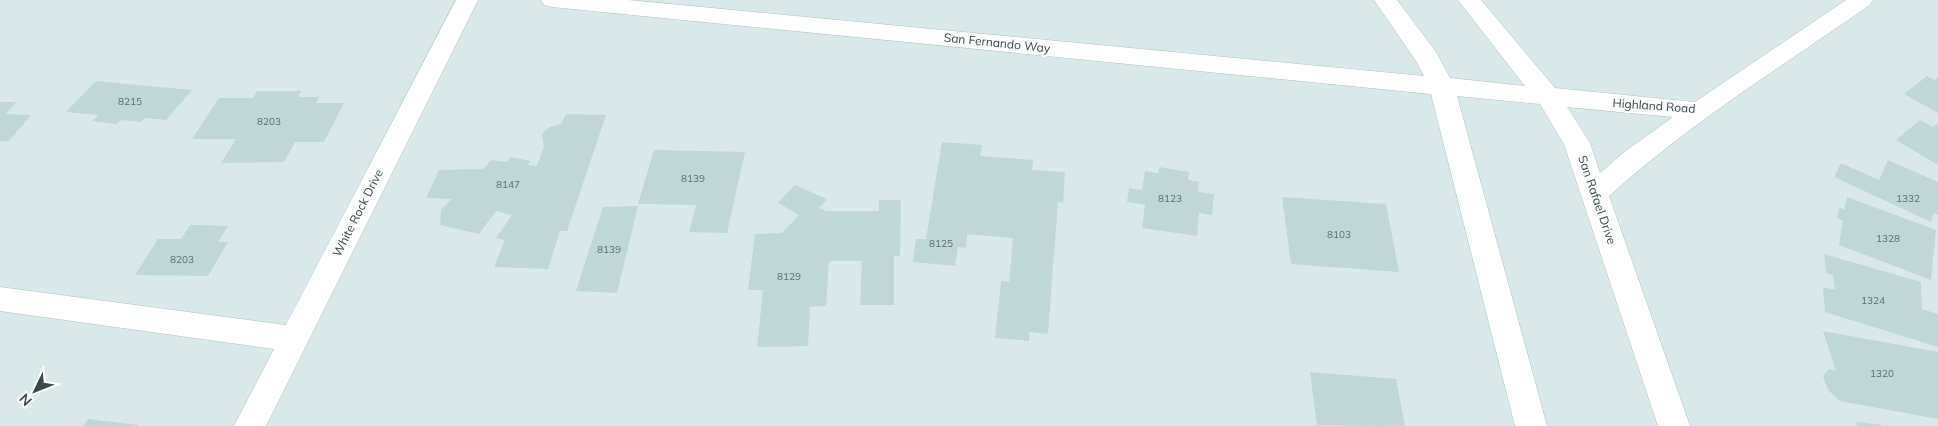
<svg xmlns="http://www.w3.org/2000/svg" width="1938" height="426" font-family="Mulish,sans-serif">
<rect width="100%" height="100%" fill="#ebf5f5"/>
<rect fill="#d9e9e9" x="0" y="0" width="1938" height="426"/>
<g fill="#c0d7d7">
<polygon points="1927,76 1935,80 1938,77 1938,113 1904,94"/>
<polygon points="96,81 192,90 166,120 145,118 141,122 121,120 117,124 92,121 99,115 66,112"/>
<polygon points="257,91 301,91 298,97 319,97 316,103 344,103 324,142 295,142 284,162 221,163 236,139 192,139 219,98 253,98"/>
<polygon points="0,102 16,102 6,114 31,115 9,141 0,142"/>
<polygon points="566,114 606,115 567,231 560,231 548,269 494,267 505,240 496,238 512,215 496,211 479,234 440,225 441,210 452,199 426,198 439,170 483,169 491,160 507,162 510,157 531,161 528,165 537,166 544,147 542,134 550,127 561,124"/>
<polygon points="1920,120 1933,127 1938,123 1938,165 1896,140"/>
<polygon points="942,142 982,145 980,156 1033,160 1032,170 1065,172 1063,203 1058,202 1048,334 1029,332 1029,341 995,338 1001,281 1009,282 1013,238 967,234 966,248 958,247 955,266 913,262 916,239 926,239"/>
<polygon points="654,150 745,152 727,233 689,232 696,205 638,204"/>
<polygon points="1888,160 1938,182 1938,215 1934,213 1931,222 1834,177 1841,163 1879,180"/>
<polygon points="1159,167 1189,172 1188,180 1199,182 1198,192 1214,194 1212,215 1199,213 1197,236 1142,228 1145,205 1127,202 1129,188 1142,190 1145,171 1158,173"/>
<polygon points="795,185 827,199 819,208 826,211 879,211 879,200 901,200 900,256 894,256 894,305 860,305 862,261 829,261 826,306 810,307 808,346 757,347 763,290 748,290 755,234 782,233 799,215 778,203"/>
<polygon points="1282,197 1386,204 1399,272 1291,264"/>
<polygon points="1847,197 1936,230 1931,280 1839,245 1843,221 1837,218 1839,207 1844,210"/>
<polygon points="638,206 617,293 576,291 603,207"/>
<polygon points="190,225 228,226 218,242 228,242 208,276 135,275 158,239 181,239"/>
<polygon points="1824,254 1921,282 1922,309 1938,314 1938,347 1825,312 1823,287 1835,290 1833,275 1826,273"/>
<polygon points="1823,331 1938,352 1938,419 1840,401 1828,390 1823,376 1829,369 1836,371"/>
<polygon points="1310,372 1396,379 1405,426 1317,425"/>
<polygon points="88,419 138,425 138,426 83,426"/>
<polygon points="1856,422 1883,425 1883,426 1857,426"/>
</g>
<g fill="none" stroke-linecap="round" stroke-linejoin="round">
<g stroke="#adc1c1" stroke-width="1">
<g id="minor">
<polygon points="456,0 478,0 266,426 234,426 274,349 0,311 0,287 286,325"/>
<path d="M541 0H628L1424 76 1416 61 1374 0H1397L1436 52 1450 78 1525 86 1458 0H1481L1555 88 1695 102 1846 0H1873L1870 5C1782 66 1689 124 1609 196L1690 426H1658L1564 144 1540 104 1457 96 1547 426H1515L1431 94 552 7 544 5ZM1567 107 1673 117 1623 153 1600 173 1590 143Z"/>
</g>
</g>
<use href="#minor" fill="#fff" fill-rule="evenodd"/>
</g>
<g text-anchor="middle" stroke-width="4.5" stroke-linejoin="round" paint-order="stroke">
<g font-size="10" fill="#5a6d6c">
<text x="130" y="105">8215</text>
<text x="269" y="125">8203</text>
<text x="693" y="182">8139</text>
<text x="508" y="188">8147</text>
<text x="1170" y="202">8123</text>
<text x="1908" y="202">1332</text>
<text x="1339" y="238">8103</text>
<text x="1888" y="242">1328</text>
<text x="941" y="247">8125</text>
<text x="609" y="253">8139</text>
<text x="182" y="263">8203</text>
<text x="789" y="280">8129</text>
<text x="1873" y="304">1324</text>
<text x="1882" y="377">1320</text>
</g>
<g font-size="12" fill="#384a49" stroke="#fff">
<text transform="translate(997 43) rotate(6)" y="4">San Fernando Way</text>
<text transform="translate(1654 106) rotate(4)" y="4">Highland Road</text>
<text transform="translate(1597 200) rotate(71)" y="4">San Rafael Drive</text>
<text transform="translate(358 213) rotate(-63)" y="4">White Rock Drive</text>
</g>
</g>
<g transform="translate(35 391) rotate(227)" stroke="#ffffff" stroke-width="4" paint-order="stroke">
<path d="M0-4L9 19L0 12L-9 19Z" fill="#384a49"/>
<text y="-8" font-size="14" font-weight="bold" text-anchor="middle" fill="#384a49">N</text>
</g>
</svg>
